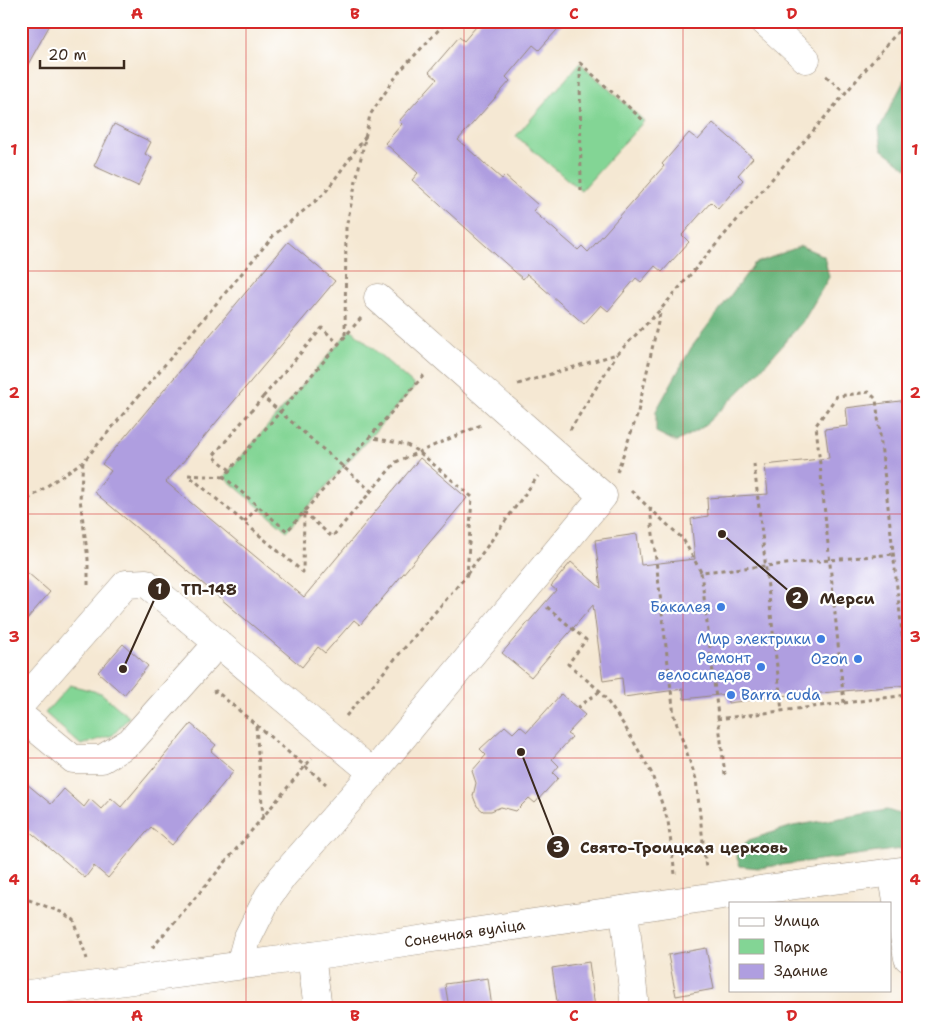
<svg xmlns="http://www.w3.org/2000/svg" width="929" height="1029" font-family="'Shantell Sans',sans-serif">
<rect width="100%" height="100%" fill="#fff"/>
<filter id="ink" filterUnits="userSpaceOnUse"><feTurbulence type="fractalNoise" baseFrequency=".02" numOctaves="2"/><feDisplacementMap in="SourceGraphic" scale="10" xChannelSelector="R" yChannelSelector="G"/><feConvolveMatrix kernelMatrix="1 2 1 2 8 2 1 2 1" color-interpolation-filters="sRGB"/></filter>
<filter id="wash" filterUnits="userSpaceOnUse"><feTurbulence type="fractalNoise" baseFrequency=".0096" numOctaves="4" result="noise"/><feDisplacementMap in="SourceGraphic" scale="20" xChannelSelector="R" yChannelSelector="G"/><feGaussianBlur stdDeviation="1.12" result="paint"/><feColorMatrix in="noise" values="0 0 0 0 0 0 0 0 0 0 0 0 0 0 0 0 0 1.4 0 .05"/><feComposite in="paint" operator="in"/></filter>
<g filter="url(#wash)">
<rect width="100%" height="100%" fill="#f5e8d3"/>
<g fill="#83d595" stroke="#5f805a">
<polygon points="580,63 644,121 581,191 516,136"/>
<polygon points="351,329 415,386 287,531 224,477"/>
<polygon points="70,685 101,693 129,717 113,735 81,745 45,713"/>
</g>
<g fill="#6ab67e" stroke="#52704e">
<polygon points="908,73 908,169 882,149 879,129"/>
<polygon points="801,246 824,256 829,277 804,320 756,375 703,427 676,442 656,432 656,411 691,348 754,264"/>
<polygon points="887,810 908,817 908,848 759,868 740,866 735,852 749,840 793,826"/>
</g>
<g id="blocks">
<g fill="#af9ee0">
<polygon points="21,21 52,21 21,77"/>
<polygon points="481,21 565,21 539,50 533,45 506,77 510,81 458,140 502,179 505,176 538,205 533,211 578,250 582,246 588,252 664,166 662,164 689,133 698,140 713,123 753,158 738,175 743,180 718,209 711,202 682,235 689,242 662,272 655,266 641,282 636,278 608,311 601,305 584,324 527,274 523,279 412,180 418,173 385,143 402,124 399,121 437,79 429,72 459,37 464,41"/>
<polygon points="114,124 151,142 145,154 152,158 138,186 94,166"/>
<polygon points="288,242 335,281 166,482 304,597 420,458 467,498 360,625 354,620 325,653 318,647 302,667 94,492 111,471 102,464"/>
<polygon points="908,400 908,685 789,696 789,695 728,703 727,694 684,699 683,689 624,697 622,678 603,681 593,605 531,677 502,653 556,590 551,586 571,562 601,588 595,540 637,534 641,565 695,559 691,519 708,516 707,498 768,494 765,465 829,458 825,429 848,426 846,408"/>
<polygon points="21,567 50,592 21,626"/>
<polygon points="123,644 148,666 124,695 98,672"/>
<polygon points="561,694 585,715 567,734 572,737 552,759 559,766 553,773 558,778 535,803 529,798 516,811 501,807 491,811 483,811 477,806 473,796 476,783 472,771 486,755 480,749 505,726 513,733 520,726 527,732"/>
<polygon points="191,724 216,745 211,751 234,771 172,845 151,827 108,878 94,866 85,878 21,824 21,779 51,804 64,789 84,807 90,799 101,809 111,798 121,807"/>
<polygon points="706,948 714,989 676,996 668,955"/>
<polygon points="589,962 595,1008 558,1008 552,968"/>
<polygon points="488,978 492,1008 449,1008 445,984"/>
</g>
</g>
</g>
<g filter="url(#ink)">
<use href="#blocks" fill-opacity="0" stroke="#988978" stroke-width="1"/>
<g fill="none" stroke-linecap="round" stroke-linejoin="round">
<g stroke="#988978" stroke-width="29">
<g id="minor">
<polyline points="764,21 806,59"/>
<polyline points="21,704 126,584 146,583 373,773"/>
<polyline points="21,716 73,759 102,759 130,742 218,643"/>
<polyline points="892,873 908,958"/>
<polyline points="624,910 635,1008"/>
<polyline points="311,956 318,1008"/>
<polyline points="240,965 247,939 268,897 283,876 373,773 603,496 378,298"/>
<path id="s1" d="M21 995 311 956 730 894 908 870"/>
</g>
</g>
<g stroke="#988978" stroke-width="3" stroke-dasharray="4 4" stroke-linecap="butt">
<polyline points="826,76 846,93"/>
<polyline points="581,191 580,63 644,121"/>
<polyline points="361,318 224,477 287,531 424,375"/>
<polyline points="345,335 346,228 370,115 399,72 447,21"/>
<polyline points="518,384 617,354 661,309 907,21"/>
<polyline points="263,397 322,328 339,344"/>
<polyline points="570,430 617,354"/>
<polyline points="754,464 782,711"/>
<polyline points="230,470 213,456 263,397 371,491"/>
<polyline points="617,472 637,416 661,309"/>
<polyline points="224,477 188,475 303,572 304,513"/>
<polyline points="631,491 683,539 701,572"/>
<polyline points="21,504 82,462"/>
<polyline points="650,508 674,716 696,779 706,869"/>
<polyline points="304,512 332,537 396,462 481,425"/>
<polyline points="244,522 258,507"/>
<polyline points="467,574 538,476"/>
<polyline points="88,585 88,559 80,499 83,462 274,235 324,194 366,136"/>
<polyline points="547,607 586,640 568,664 600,691 624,725 651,772 668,821 675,874"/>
<polyline points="213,692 216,691 326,784"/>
<polyline points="844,703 816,425 837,396 869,392 876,399 908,686"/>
<polyline points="577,708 600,691"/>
<polyline points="346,716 467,575 472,497 419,452 407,445 369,437"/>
<polyline points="717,719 908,695"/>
<polyline points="256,726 263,817"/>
<polyline points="725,775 701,572 894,554"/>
<polyline points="21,897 61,912 74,920 87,959"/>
<polyline points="152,948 213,877 312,758"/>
</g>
<use href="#minor" stroke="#fff" stroke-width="28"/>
</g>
</g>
<path fill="none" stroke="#d62828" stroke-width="1" stroke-opacity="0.55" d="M246 21V1008M464 21V1008M683 21V1008M21 271H908M21 514H908M21 758H908"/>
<g fill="#3f7fe0" stroke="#fff" stroke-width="2">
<circle cx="721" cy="607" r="5"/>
<circle cx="821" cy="639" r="5"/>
<circle cx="858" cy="659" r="5"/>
<circle cx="761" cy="667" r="5"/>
<circle cx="731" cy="695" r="5"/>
</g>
<g text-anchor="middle" stroke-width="4.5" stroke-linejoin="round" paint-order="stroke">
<g font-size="15" fill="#366cbe" stroke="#fff" text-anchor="end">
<text x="711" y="612">Бакалея</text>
<text x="811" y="644">Мир электрики</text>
<text x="751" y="663">Ремонт<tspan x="751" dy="17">велосипедов</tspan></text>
<text x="848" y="664">Ozon</text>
<text x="741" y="700" text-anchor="start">Barra cuda</text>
</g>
<g font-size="15" fill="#3b2a1e" stroke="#fff">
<text dy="5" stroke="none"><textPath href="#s1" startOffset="448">Сонечная вуліца</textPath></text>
</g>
</g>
<path fill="none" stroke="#3b2a1e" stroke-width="2" d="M123 669L159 589M722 534L797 598M521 752L558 847"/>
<g fill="#3b2a1e" stroke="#fff" stroke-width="2">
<circle cx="123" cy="669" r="5"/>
<circle cx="722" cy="534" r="5"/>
<circle cx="521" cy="752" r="5"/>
<circle cx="159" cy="589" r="12"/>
<circle cx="797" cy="598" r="12"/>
<circle cx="558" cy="847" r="12"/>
</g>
<g font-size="15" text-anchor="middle" font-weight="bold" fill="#fff">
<text x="159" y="594">1</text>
<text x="797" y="603">2</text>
<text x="558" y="852">3</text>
</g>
<g font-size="16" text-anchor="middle" font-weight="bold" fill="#3b2a1e" stroke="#fff" stroke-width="4.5" stroke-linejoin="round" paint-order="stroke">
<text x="209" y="595">ТП-148</text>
<text x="847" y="604">Мерси</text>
<text x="684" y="853">Свято-Троицкая церковь</text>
</g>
<rect width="929" height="1029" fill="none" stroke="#fff" stroke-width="55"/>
<rect x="729" y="902" width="162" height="90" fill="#ffffff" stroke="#b1aaa5"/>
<rect x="739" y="918" width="25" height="8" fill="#ffffff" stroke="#b1aaa5"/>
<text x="774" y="926" font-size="15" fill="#3b2a1e">Улица</text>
<rect x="739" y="939" width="25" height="15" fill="#83d595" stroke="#b1aaa5"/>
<text x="774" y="952" font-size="15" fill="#3b2a1e">Парк</text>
<rect x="739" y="964" width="25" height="15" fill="#af9ee0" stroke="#b1aaa5"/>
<text x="774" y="976" font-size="15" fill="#3b2a1e">Здание</text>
<path d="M40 60v8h84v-8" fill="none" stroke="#3b2a1e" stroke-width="2.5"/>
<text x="48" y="60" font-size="15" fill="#3b2a1e" stroke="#ffffff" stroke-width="4" paint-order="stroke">20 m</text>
<rect x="28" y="28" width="874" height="974" fill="none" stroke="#d62828" stroke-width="2"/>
<g font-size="16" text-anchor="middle" font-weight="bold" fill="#d62828">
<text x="137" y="19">A</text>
<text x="355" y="19">B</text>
<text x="574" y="19">C</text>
<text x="792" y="19">D</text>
<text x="14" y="155">1</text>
<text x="915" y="155">1</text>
<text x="14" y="398">2</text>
<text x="915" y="398">2</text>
<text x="14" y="642">3</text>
<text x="915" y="642">3</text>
<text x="14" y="885">4</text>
<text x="915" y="885">4</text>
<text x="137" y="1021">A</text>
<text x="355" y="1021">B</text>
<text x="574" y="1021">C</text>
<text x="792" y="1021">D</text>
</g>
</svg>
